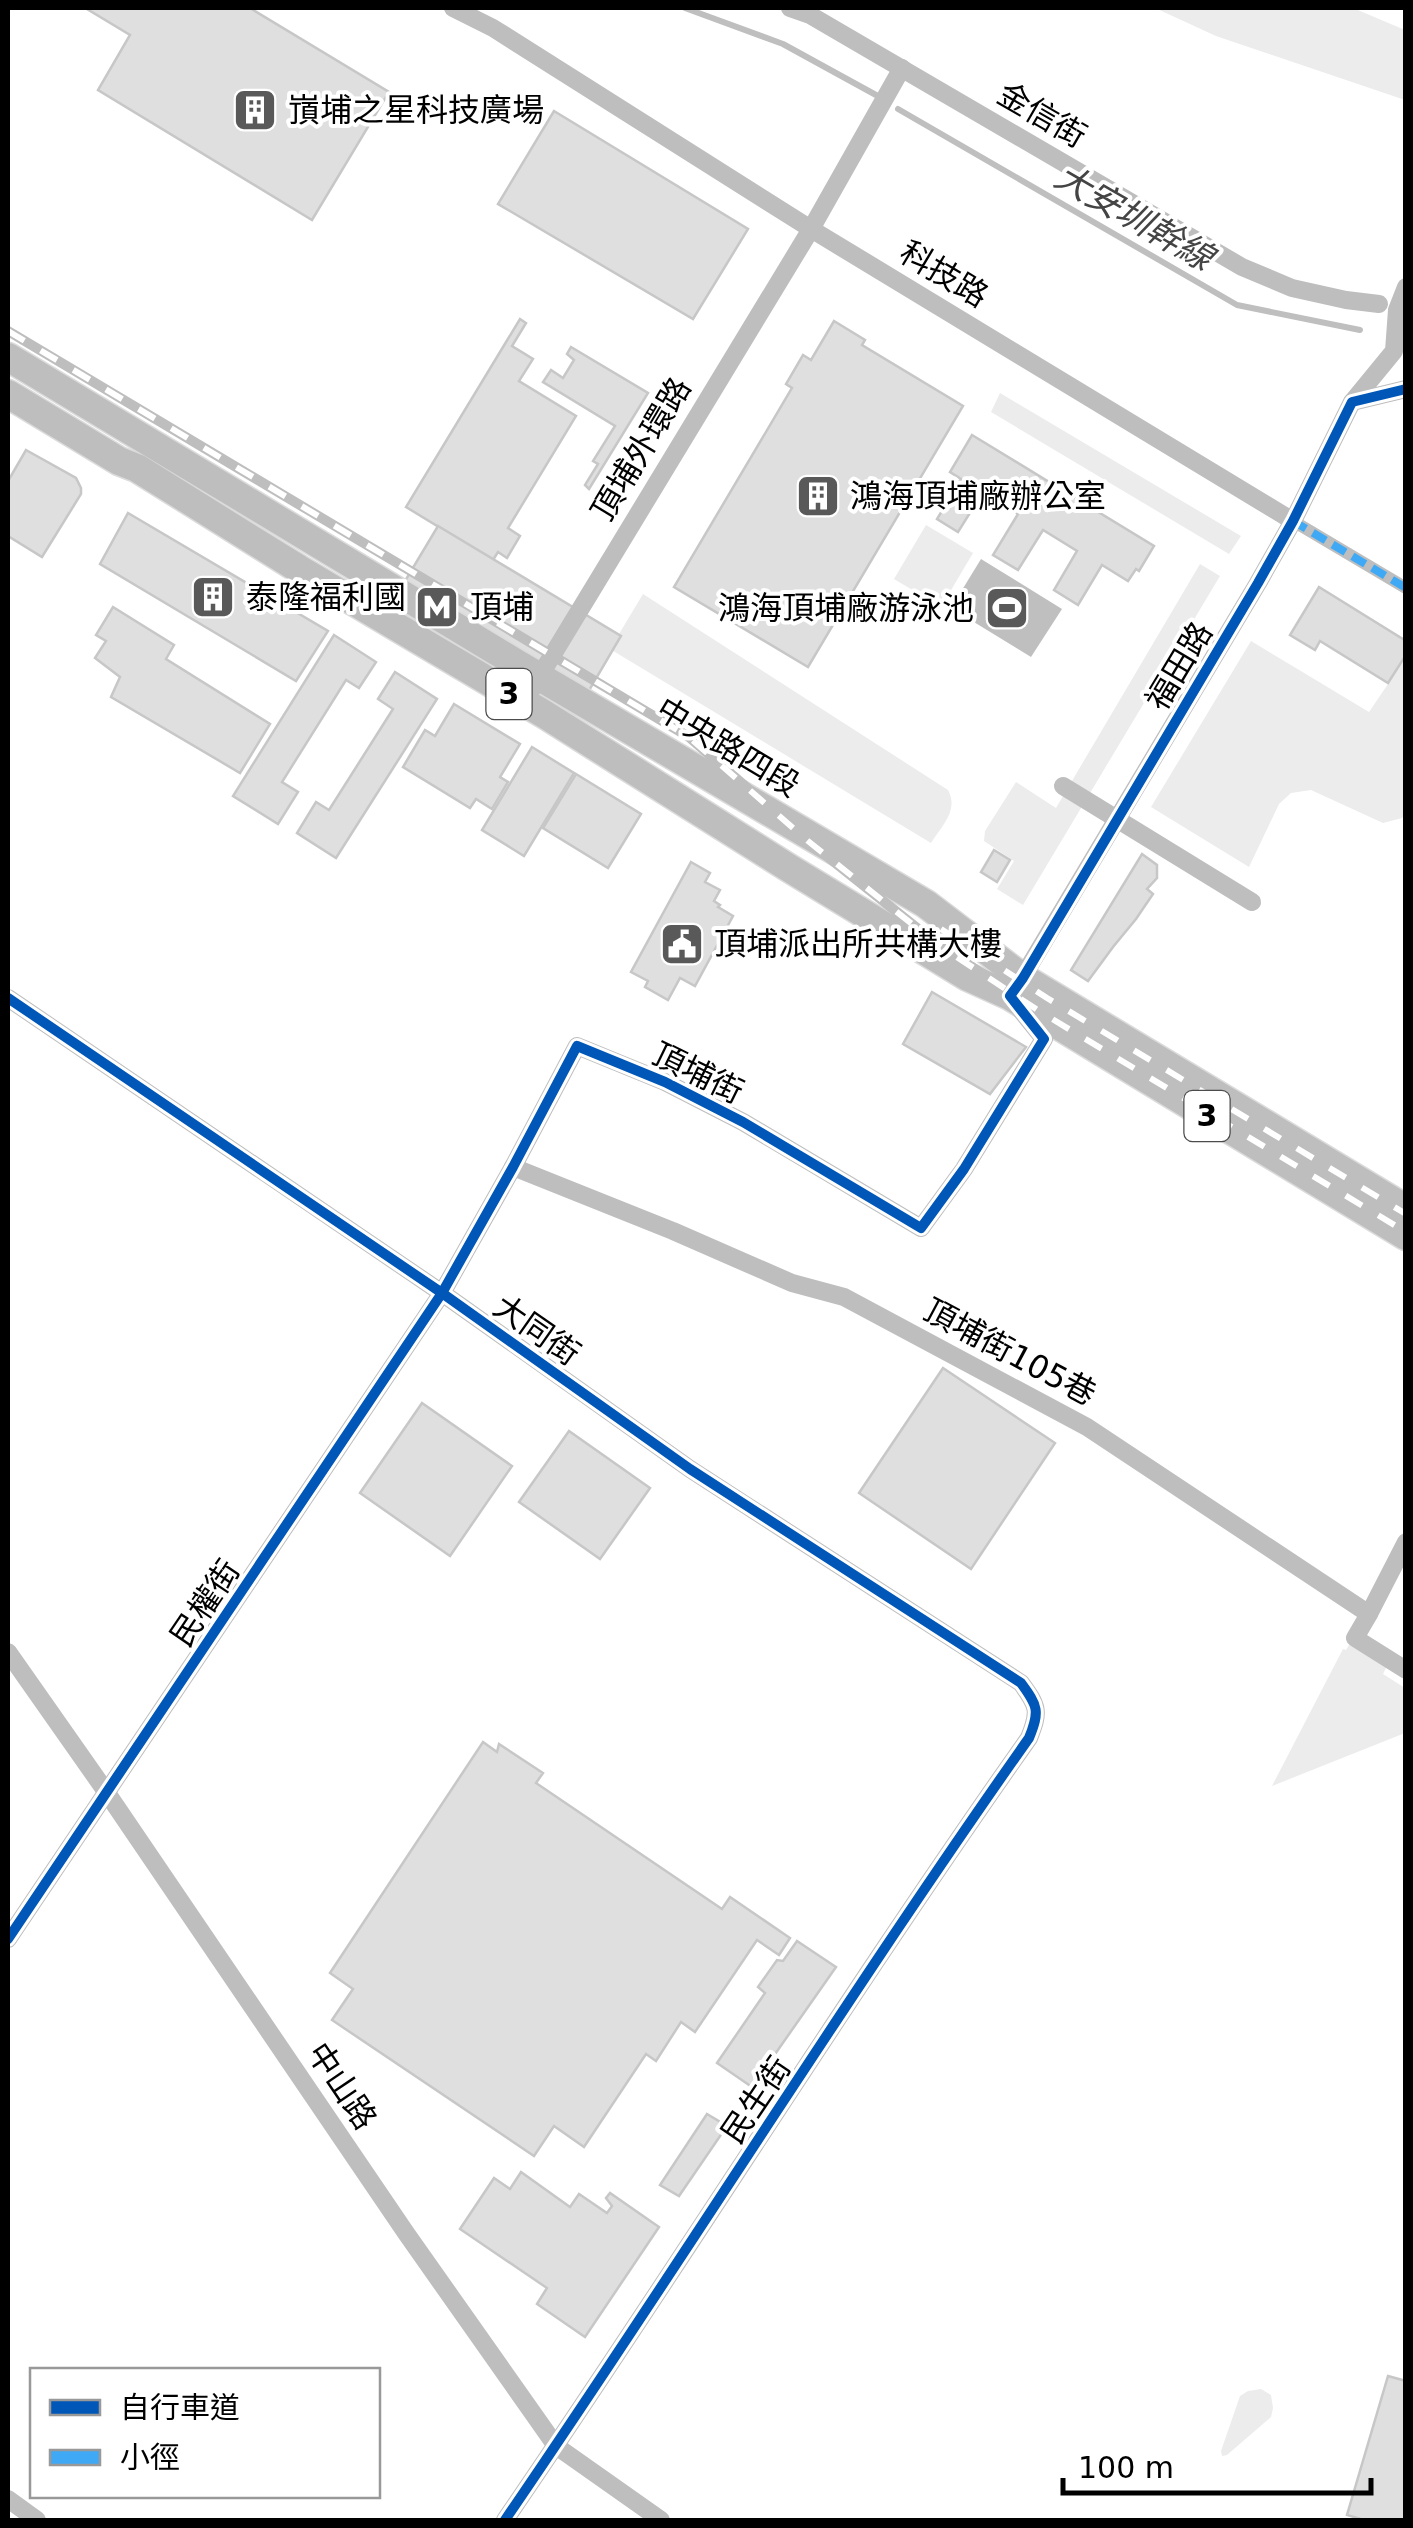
<svg xmlns="http://www.w3.org/2000/svg" width="1413" height="2528" font-family="'DejaVu Sans','Noto Sans TC',sans-serif">
<rect width="100%" height="100%" fill="#fff"/>
<g fill="#ececec">
<polygon points="1155,8 1353,8 1405,30 1405,100 1216,36"/>
<polygon points="1000,393 1241,536 1229,554 991,412"/>
<polygon points="926,525 973,553 941,607 894,579"/>
<polygon points="1200,564 1220,576 1023,905 997,889 1014,861 984,841 985,831 1016,782 1056,808"/>
<path d="M643 594 948 790C959 810 942 826 931 843L610 649Z"/>
<polygon points="1251,641 1369,712 1405,659 1406,812 1402,818 1383,823 1311,790 1291,793 1279,804 1249,867 1151,807"/>
<polygon points="1349,1645 1387,1666 1383,1674 1405,1688 1405,1733 1272,1786 1343,1649 1346,1650"/>
<polygon points="1261,2389 1271,2395 1273,2408 1271,2417 1227,2455 1222,2456 1221,2451 1240,2396 1248,2391"/>
</g>
<polygon fill="#bfbfbf" points="981,559 1062,609 1031,657 951,608"/>
<g fill="none" stroke-linecap="round" stroke-linejoin="round">
<g stroke="#bfbfbf" stroke-width="6">
<polyline points="685,8 783,44 876,95"/>
<polyline points="898,109 1237,305 1360,330"/>
</g>
</g>
<g fill="#dfdfdf" stroke="#c7c7c7" stroke-width="2.5">
<polygon points="88,8 250,8 389,92 312,220 98,90 130,35 87,9"/>
<polygon points="554,111 748,229 693,319 498,204"/>
<polygon points="520,319 526,323 512,346 533,359 519,381 576,416 508,528 520,536 507,558 498,552 493,560 406,507"/>
<polygon points="834,321 865,340 862,345 963,406 808,667 674,587 792,388 786,384 803,355 811,360"/>
<polygon points="571,347 648,393 589,489 585,485 598,464 593,461 615,426 543,382 551,370 563,378 574,360 567,354"/>
<polygon points="972,435 1154,546 1139,571 1136,569 1128,581 1102,565 1078,605 1054,590 1077,551 1043,530 1018,570 993,555 1018,514 983,492 958,532 937,519 961,479 950,472"/>
<polygon points="26,450 76,478 81,488 81,494 42,557 8,536 8,481"/>
<polygon points="128,513 328,631 296,681 100,564"/>
<polygon points="438,526 621,636 574,716 390,606"/>
<polygon points="1319,587 1406,641 1406,655 1388,683 1320,641 1315,650 1290,635"/>
<polygon points="113,607 174,645 166,659 270,724 240,773 111,697 120,677 95,658 106,641 96,635"/>
<polygon points="334,635 376,662 359,688 346,680 282,782 298,792 278,824 233,796"/>
<polygon points="395,672 437,699 336,858 297,833 316,802 329,810 393,709 378,699"/>
<polygon points="454,704 520,744 500,777 508,782 492,809 476,799 470,808 403,767 425,730 435,736"/>
<polygon points="532,747 574,773 524,856 482,830"/>
<polygon points="576,774 641,814 608,868 543,828"/>
<polygon points="994,850 1010,860 997,882 981,872"/>
<polygon points="1142,854 1157,865 1157,878 1147,889 1153,894 1136,919 1113,947 1088,981 1071,970"/>
<polygon points="691,862 710,873 705,882 720,890 714,901 720,905 718,907 733,916 695,986 680,978 668,1000 645,987 648,981 631,972"/>
<polygon points="932,992 1026,1047 990,1094 903,1044"/>
<polygon points="943,1368 1055,1443 971,1569 859,1493"/>
<polygon points="422,1403 512,1466 450,1556 360,1493"/>
<polygon points="569,1431 650,1488 600,1559 519,1502"/>
<polygon points="483,1742 497,1752 499,1744 543,1773 536,1783 722,1909 730,1897 790,1938 779,1955 757,1940 695,2032 681,2022 656,2061 646,2054 584,2147 554,2126 534,2156 332,2020 353,1989 330,1973"/>
<polygon points="797,1941 836,1967 752,2087 717,2063 765,1993 758,1987 777,1960 783,1961"/>
<polygon points="707,2114 727,2126 679,2196 660,2185"/>
<polygon points="521,2172 570,2207 579,2194 607,2213 612,2206 606,2198 610,2193 659,2227 585,2337 537,2304 547,2288 460,2229 494,2178 510,2189"/>
<polygon points="1388,2376 1406,2381 1406,2517 1405,2520 1364,2520 1347,2515"/>
</g>
<g fill="none" stroke-linecap="round" stroke-linejoin="round">
<g stroke="#dbdbdb" stroke-width="31">
<g id="primary">
<polyline points="8,357 516,663 926,904 1023,978 1406,1209"/>
<polyline points="8,394 119,461 137,468 299,569 544,714 789,868 968,977 1010,996 1406,1236"/>
</g>
</g>
<polyline stroke="#bebebe" stroke-width="12" points="1293,521 1406,588"/>
<g stroke="#bebebe" stroke-width="18">
<polyline points="453,8 493,28 811,229 1293,521"/>
<polyline points="790,8 810,15 1242,267 1292,288 1346,300 1379,304"/>
<polyline points="1353,401 1394,351 1397,310 1406,287"/>
<polyline points="524,702 811,229 902,68"/>
<polyline points="1063,786 1252,902"/>
<polyline points="1018,985 1258,583 1293,521 1352,402 1406,389"/>
<path d="M8 998 442 1293 690 1469 1021 1683C1038 1706 1040 1711 1029 1738 848 1994 682 2262 505 2520"/>
<polyline points="513,1167 673,1231 792,1283 844,1297 1087,1427 1369,1614 1355,1638 1406,1670"/>
<polyline points="1369,1614 1406,1542"/>
<polyline points="8,1652 107,1793 406,2233 556,2446 661,2520"/>
<polyline points="8,1939 442,1293 513,1167 577,1046 665,1082 743,1122 921,1228 964,1169 1044,1039 1020,1009"/>
<polyline points="8,2499 37,2520"/>
</g>
<use href="#primary" stroke="#bebebe" stroke-width="28"/>
<g stroke="#bebebe" stroke-width="10">
<g id="rail">
<polyline points="8,331 689,737 808,841 937,944 1039,1011 1406,1232"/>
<polyline points="941,929 1047,998 1406,1214"/>
</g>
</g>
<use href="#rail" stroke="#fff" stroke-width="6" stroke-dasharray="19" stroke-linecap="butt"/>
<polyline stroke="#3fa9f5" stroke-width="8" stroke-dasharray="15 8" stroke-linecap="butt" points="1293,521 1406,588"/>
<g stroke="#fff" stroke-width="16">
<g id="cycleway">
<path d="M8 998 442 1293 690 1469 1021 1683C1038 1706 1040 1711 1029 1738 848 1994 682 2262 505 2520"/>
<polyline points="8,1939 442,1293 513,1167 577,1046 665,1082 743,1122 921,1228 964,1169 1044,1039 1010,996 1023,978 1258,583 1293,521 1352,402 1406,389"/>
</g>
</g>
<use href="#cycleway" stroke="#0057b8" stroke-width="10"/>
</g>
<defs>
<g id="building-square" transform="scale(2.25)"><rect x="-9" y="-9" width="18" height="18" rx="4" fill="#595959" stroke="#fff"/><path d="M-4-6H4V6H1V3H-1V6H-4ZM-2.5-4.3h1.7v1.8h-1.7ZM.8-4.3h1.7v1.8H.8ZM-2.5-1h1.7V.8h-1.7ZM.8-1h1.7V.8H.8Z" fill="#fff"/></g>
<g id="metro-square" transform="scale(2.25)"><rect x="-9" y="-9" width="18" height="18" rx="4" fill="#595959" stroke="#fff"/><path d="M-5.5 5V-5H-3L0 0L3-5H5.5V5H3V-.5L0 4L-3-.5V5Z" fill="#fff"/></g>
<g id="stadium-square" transform="scale(2.25)"><rect x="-9" y="-9" width="18" height="18" rx="4" fill="#595959" stroke="#fff"/><path d="M0-5a6.5 5 0 1 0 0 10a6.5 5 0 1 0 0-10ZM-3.5-1.8h7v3.6h-7Z" fill="#fff"/></g>
<g id="civic-square" transform="scale(2.25)"><rect x="-9" y="-9" width="18" height="18" rx="4" fill="#595959" stroke="#fff"/><path d="M-.6-6.5H3V-4.5H.6V-3L4-1V1h2V6H-6V1h2V-1L-.6-3ZM-1.2 2.5V6h2.4V2.5Z" fill="#fff"/></g>
</defs>
<g fill-rule="evenodd">
<use href="#building-square" x="255" y="110"/>
<use href="#building-square" x="818" y="496"/>
<use href="#building-square" x="213" y="597"/>
<use href="#metro-square" x="437" y="607"/>
<use href="#stadium-square" x="1007" y="608"/>
<use href="#civic-square" x="682" y="944"/>
</g>
<g text-anchor="middle" stroke-width="8" stroke-linejoin="round" paint-order="stroke">
<g fill="#fff" stroke="#4c4c4c" stroke-width="2.5">
<rect x="486.5" y="669" width="45" height="50" rx="8"/>
<rect x="1184.5" y="1091" width="45" height="50" rx="8"/>
</g>
<g font-size="30" font-weight="bold" fill="#000">
<text x="509" y="704">3</text>
<text x="1207" y="1126">3</text>
</g>
<g font-size="32" fill="#000" stroke="#fff" text-anchor="start">
<text x="288" y="121">嵿埔之星科技廣場</text>
<text x="850" y="507">鴻海頂埔廠辦公室</text>
<text x="246" y="608">泰隆福利國</text>
<text x="470" y="618">頂埔</text>
<text x="974" y="619" text-anchor="end">鴻海頂埔廠游泳池</text>
<text x="714" y="955">頂埔派出所共構大樓</text>
</g>
<g font-size="32" fill="#000" stroke="#fff">
<text transform="translate(1042 115) rotate(30)" y="11">金信街</text>
<text transform="translate(944 274) rotate(31)" y="11">科技路</text>
<text transform="translate(641 449) rotate(-59)" y="11">頂埔外環路</text>
<text transform="translate(1179 666) rotate(-59)" y="11">福田路</text>
<text transform="translate(728 747) rotate(31)" y="11">中央路四段</text>
<text transform="translate(698 1073) rotate(26)" y="11">頂埔街</text>
<text transform="translate(537 1330) rotate(35)" y="11">大同街</text>
<text transform="translate(1010 1352) rotate(28)" y="11">頂埔街105巷</text>
<text transform="translate(205 1603) rotate(-56)" y="11">民權街</text>
<text transform="translate(342 2086) rotate(56)" y="11">中山路</text>
<text transform="translate(756 2100) rotate(-56)" y="11">民生街</text>
</g>
<g font-size="35" font-style="italic" fill="#444" stroke="#fff">
<text transform="translate(1134 217) rotate(30)" y="12">大安圳幹線</text>
</g>
</g>
<rect width="1413" height="2528" fill="none" stroke="#000000" stroke-width="20"/>
<rect x="30" y="2368" width="350" height="130" fill="#ffffff" stroke="#999999" stroke-width="2.5"/>
<rect x="50" y="2400" width="50" height="15" fill="#0057b8" stroke="#999999" stroke-width="2.5"/>
<text x="120" y="2418" font-size="30" fill="#000000">自行車道</text>
<rect x="50" y="2450" width="50" height="15" fill="#3fa9f5" stroke="#999999" stroke-width="2.5"/>
<text x="120" y="2468" font-size="30" fill="#000000">小徑</text>
<path d="M1063 2478v15h308v-15" fill="none" stroke="#000000" stroke-width="5"/>
<text x="1078" y="2478" font-size="30" fill="#000000" stroke="#ffffff" stroke-width="8" paint-order="stroke">100 m</text>
</svg>
